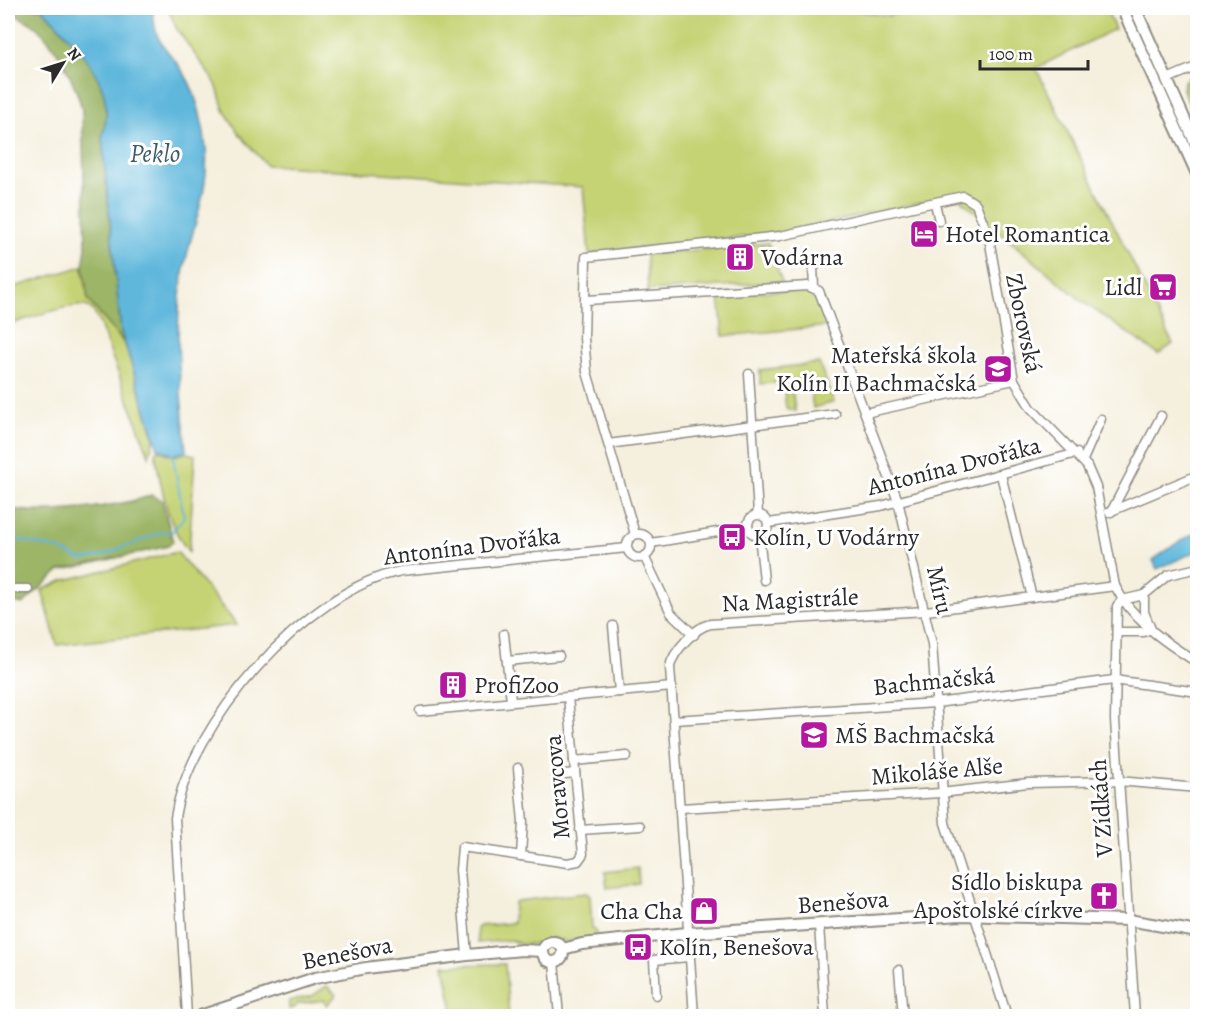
<svg xmlns="http://www.w3.org/2000/svg" width="1205" height="1024" font-family="Alegreya,serif">
<rect width="100%" height="100%" fill="#fff"/>
<filter id="ink" filterUnits="userSpaceOnUse"><feTurbulence type="fractalNoise" baseFrequency=".0167" numOctaves="2"/><feDisplacementMap in="SourceGraphic" scale="12" xChannelSelector="R" yChannelSelector="G"/><feConvolveMatrix kernelMatrix="1 2 1 2 8 2 1 2 1" color-interpolation-filters="sRGB"/></filter>
<filter id="wash" filterUnits="userSpaceOnUse"><feTurbulence type="fractalNoise" baseFrequency=".008" numOctaves="4" result="noise"/><feDisplacementMap in="SourceGraphic" scale="24" xChannelSelector="R" yChannelSelector="G"/><feGaussianBlur stdDeviation="1.35" result="paint"/><feColorMatrix in="noise" values="0 0 0 0 0 0 0 0 0 0 0 0 0 0 0 0 0 1.4 0 .05"/><feComposite in="paint" operator="in"/></filter>
<g filter="url(#wash)">
<rect width="100%" height="100%" fill="#f5efdd"/>
<g fill="#c6d374" stroke="#787f50" stroke-width="1.5">
<polygon points="168,8 841,8 889,16 897,14 898,8 1106,8 1115,29 1036,68 1173,344 1158,354 1083,302 955,195 779,233 589,254 583,187 266,165 238,132 224,110 216,84 176,28"/>
<polygon points="768,243 782,282 648,291 646,255"/>
<path d="M83 266 88 300 125 344 154 437 149 456 100 324C97 319 95 312 90 308 78 299 23 321 8 325V289Z"/>
<polygon points="812,289 817,293 829,326 723,336 719,294"/>
<polygon points="819,363 834,402 813,408 809,379 791,381 795,411 786,408 783,382 760,384 760,370"/>
<path d="M158 450 173 456 187 453 195 455 189 552C166 523 162 489 155 453Z"/>
<polygon points="177,552 237,625 57,645 42,590 62,581"/>
<polygon points="638,868 639,884 607,888 605,872"/>
<polygon points="586,893 590,896 592,928 597,932 594,938 567,942 552,938 537,944 520,944 510,940 478,943 477,929 479,926 513,923 514,903 517,901"/>
<polygon points="505,964 509,1016 454,1016 444,965"/>
<polygon points="327,986 336,995 327,1005 324,1000 298,1004 294,1008 289,1009 289,1001 312,996"/>
</g>
<g fill="#9cb566" stroke="#647048" stroke-width="1.5">
<path d="M8 8H42C66 36 106 70 106 110 107 119 104 129 102 138L121 332 125 344 88 300 83 266 86 248 82 109C75 82 58 47 36 27 28 20 17 16 8 12Z"/>
<polygon points="1192,74 1197,77 1197,123 1183,90 1184,81"/>
<path d="M151 495 162 500 173 541 168 546 59 571 23 604 8 601V507C27 518 130 506 151 495Z"/>
</g>
<g fill="#5fb7dc" stroke="#457184" stroke-width="1.5">
<path d="M42 8H153C154 47 167 45 185 75 197 94 204 127 206 149 210 193 190 231 183 274 173 331 181 394 186 451L174 455 158 448 121 332 102 138C104 129 107 119 106 110 106 71 66 35 42 8Z"/>
<polygon points="1197,533 1197,551 1157,569 1153,560 1180,541"/>
</g>
<g fill="none" stroke-linecap="round" stroke-linejoin="round">
<polyline stroke="#5fb7dc" stroke-width="2" points="8,537 58,549 82,560 104,555 157,534 173,531 184,517 172,452"/>
</g>
</g>
<g filter="url(#ink)">
<g fill="none" stroke-linecap="round" stroke-linejoin="round">
<g stroke="#908d84" stroke-width="11">
<g id="minor">
<polyline points="1167,79 1198,66"/>
<polyline points="935,203 939,221"/>
<polyline points="814,287 813,268 820,261 827,259"/>
<polyline points="587,300 808,286 819,291 898,501 932,644 945,823 1007,1016"/>
<polyline points="749,374 758,514"/>
<polyline points="865,413 1014,380"/>
<polyline points="608,444 835,414"/>
<polyline points="1083,460 1101,419"/>
<polyline points="1001,475 1032,597"/>
<polyline points="1109,512 1198,475"/>
<polyline points="1111,512 1161,416"/>
<circle cx="758" cy="525" r="10"/>
<polyline points="769,523 881,506 1077,453"/>
<path d="M635 534 587 372 584 338 586 257 780 236 963 196 976 204 989 238 1014 380 1031 408 1087 466 1096 487 1115 586C1132 620 1166 643 1198 663"/>
<circle cx="639" cy="546" r="12"/>
<polyline points="759,535 764,580"/>
<polyline points="651,543 748,527"/>
<polyline points="644,556 671,613 694,635"/>
<polyline points="8,589 28,589"/>
<polyline points="613,626 619,692"/>
<polyline points="1117,632 1143,632 1151,629 1144,612 1144,595"/>
<polyline points="504,634 511,701"/>
<polyline points="507,661 559,656"/>
<polyline points="420,711 672,687"/>
<polyline points="674,720 936,703 1114,680 1198,692"/>
<polyline points="574,761 627,756"/>
<polyline points="518,768 523,822 521,856"/>
<polyline points="556,775 575,773"/>
<polyline points="680,808 941,793 1028,783 1118,781 1198,788"/>
<polyline points="580,830 640,826"/>
<polyline points="819,925 825,1016"/>
<polyline points="467,955 460,870 462,847 568,863 578,861 583,854 568,697"/>
<polyline points="554,962 559,1016"/>
<polyline points="899,970 903,1016"/>
<polyline points="656,995 654,960 689,957"/>
<path d="M187 1016 175 818C188 725 308 589 401 571L627 548"/>
<path d="M694 1016 670 667C672 653 696 626 711 624L926 611 1115 586"/>
<polyline points="1135,1016 1115,720 1117,606 1122,600 1144,595 1168,575 1198,568"/>
</g>
</g>
<g stroke="#908d84" stroke-width="14">
<g id="tertiary">
<polyline points="1122,8 1198,176"/>
<polyline points="1135,8 1198,149"/>
<circle cx="553" cy="952" r="10"/>
<polyline points="563,949 582,944 687,933 961,915 1128,920 1198,932"/>
<polyline points="200,1016 315,978 366,968 467,955 522,950 543,951"/>
</g>
</g>
<use href="#minor" stroke="#fff" stroke-width="8"/>
<use href="#tertiary" stroke="#fff" stroke-width="10"/>
</g>
</g>
<defs>
<g id="hotel-square" transform="scale(1.5)"><rect x="-9" y="-9" width="18" height="18" rx="4" fill="#b5179e" stroke="#fff"/><path d="M-6-4.5h1.5V1H6V5H4.5V3h-9V5H-6ZM-4 0a1.8 1.8 0 1 1 3.6 0ZM.5 0V-2.5h3Q6-2.5 6 0Z" fill="#fff"/></g>
<g id="building-square" transform="scale(1.5)"><rect x="-9" y="-9" width="18" height="18" rx="4" fill="#b5179e" stroke="#fff"/><path d="M-4-6H4V6H1V3H-1V6H-4ZM-2.5-4.3h1.7v1.8h-1.7ZM.8-4.3h1.7v1.8H.8ZM-2.5-1h1.7V.8h-1.7ZM.8-1h1.7V.8H.8Z" fill="#fff"/></g>
<g id="supermarket-square" transform="scale(1.5)"><rect x="-9" y="-9" width="18" height="18" rx="4" fill="#b5179e" stroke="#fff"/><path d="M-6-5.5h2.5l.6 2H6L4.5 2H-2.5L-4.4-4H-6ZM-1.5 3.2a1.3 1.3 0 1 0 .1 0ZM3 3.2a1.3 1.3 0 1 0 .1 0Z" fill="#fff"/></g>
<g id="school-square" transform="scale(1.5)"><rect x="-9" y="-9" width="18" height="18" rx="4" fill="#b5179e" stroke="#fff"/><path d="M0-5L7-2L0 1L-7-2ZM-4 1L0 2.5L4 1V4Q0 6-4 4Z" fill="#fff"/></g>
<g id="bus-square" transform="scale(1.5)"><rect x="-9" y="-9" width="18" height="18" rx="4" fill="#b5179e" stroke="#fff"/><path d="M-5-6H5V4H4V6H2V4H-2V6H-4V4H-5ZM-3.5-4V0h7V-4ZM-3.5 1.2v1.5H-2V1.2ZM2 1.2v1.5H3.5V1.2Z" fill="#fff"/></g>
<g id="church-square" transform="scale(1.5)"><rect x="-9" y="-9" width="18" height="18" rx="4" fill="#b5179e" stroke="#fff"/><path d="M-1.2-6h2.4v3.5h3.3v2.4h-3.3V6h-2.4V-.1h-3.3v-2.4h3.3Z" fill="#fff"/></g>
<g id="shop-square" transform="scale(1.5)"><rect x="-9" y="-9" width="18" height="18" rx="4" fill="#b5179e" stroke="#fff"/><path d="M-5-2.5h2.3a2.7 3.5 0 0 1 5.4 0H5L5.5 6h-11ZM-1.5-2.5h3a1.5 2.3 0 0 0-3 0Z" fill="#fff"/></g>
</defs>
<g fill-rule="evenodd">
<use href="#hotel-square" x="924" y="234"/>
<use href="#building-square" x="740" y="257"/>
<use href="#supermarket-square" x="1163" y="287"/>
<use href="#school-square" x="998" y="369"/>
<use href="#bus-square" x="732" y="537"/>
<use href="#building-square" x="453" y="685"/>
<use href="#school-square" x="814" y="735"/>
<use href="#church-square" x="1104" y="896"/>
<use href="#shop-square" x="704" y="911"/>
<use href="#bus-square" x="638" y="947"/>
</g>
<g text-anchor="middle" stroke-width="6" stroke-linejoin="round" paint-order="stroke">
<g font-size="24" fill="#2b2b2b" stroke="#fff" text-anchor="start">
<text x="945" y="242">Hotel Romantica</text>
<text x="761" y="265">Vodárna</text>
<text x="1142" y="295" text-anchor="end">Lidl</text>
<text x="977" y="363" text-anchor="end">Mateřská škola<tspan x="977" dy="28">Kolín II Bachmačská</tspan></text>
<text x="753" y="545">Kolín, U Vodárny</text>
<text x="474" y="693">ProfiZoo</text>
<text x="835" y="743">MŠ Bachmačská</text>
<text x="1083" y="890" text-anchor="end">Sídlo biskupa<tspan x="1083" dy="28">Apoštolské církve</tspan></text>
<text x="683" y="919" text-anchor="end">Cha Cha</text>
<text x="659" y="955">Kolín, Benešova</text>
</g>
<g font-size="24" fill="#2b2b2b" stroke="#fff">
<text transform="translate(1024 323) rotate(78)" y="8">Zborovská</text>
<text transform="translate(954 466) rotate(-14)" y="8">Antonína Dvořáka</text>
<text transform="translate(472 546) rotate(-7)" y="8">Antonína Dvořáka</text>
<text transform="translate(940 590) rotate(77)" y="8">Míru</text>
<text transform="translate(790 600) rotate(-3)" y="8">Na Magistrále</text>
<text transform="translate(934 681) rotate(-6)" y="8">Bachmačská</text>
<text transform="translate(937 771) rotate(-5)" y="8">Mikoláše Alše</text>
<text transform="translate(557 787) rotate(-95)" y="8">Moravcova</text>
<text transform="translate(1101 808) rotate(-94)" y="8">V Zídkách</text>
<text transform="translate(843 902) rotate(-4)" y="8">Benešova</text>
<text transform="translate(347 953) rotate(-11)" y="8">Benešova</text>
</g>
<g font-size="26" font-style="italic" fill="#3d5c69" stroke="#fff">
<text x="155" y="162">Peklo</text>
</g>
</g>
<rect width="1205" height="1024" fill="none" stroke="#fff" stroke-width="30"/>
<g transform="translate(63 63) rotate(52)" stroke="#ffffff" stroke-width="4.5" paint-order="stroke">
<path d="M0-4.5L10 22L0 15L-10 22Z" fill="#2b2b2b"/>
<text y="-9" font-size="16" font-weight="bold" text-anchor="middle" fill="#2b2b2b">N</text>
</g>
<path d="M980 60v9h108v-9" fill="none" stroke="#2b2b2b" stroke-width="3"/>
<text x="989" y="60" font-size="18" fill="#2b2b2b" stroke="#ffffff" stroke-width="4.5" paint-order="stroke">100 m</text>
</svg>
